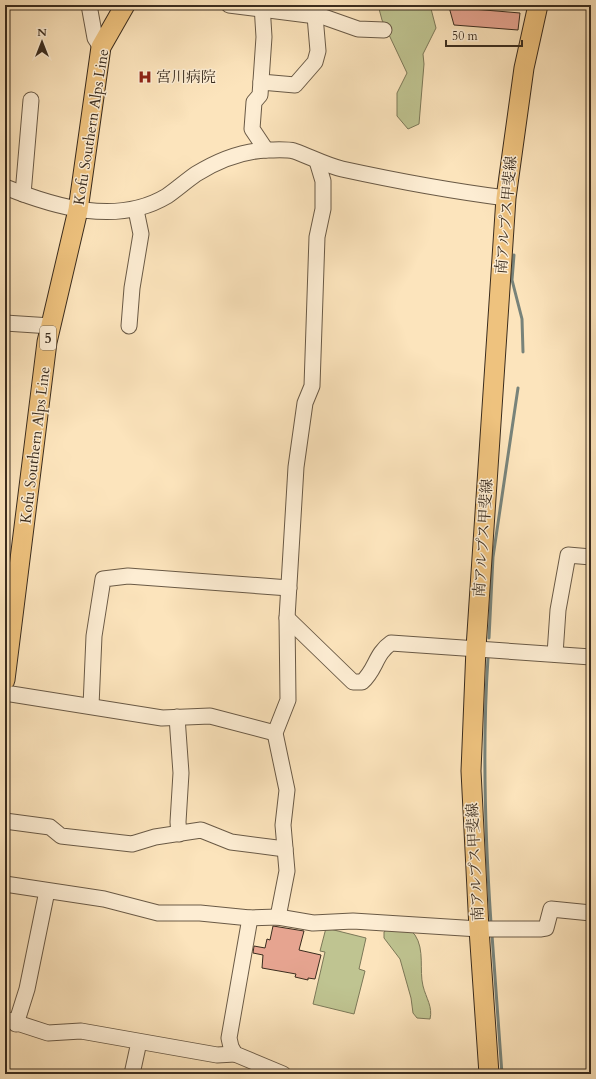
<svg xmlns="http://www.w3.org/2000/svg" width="596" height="1079" font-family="Cardo,'Noto Serif JP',serif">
<rect width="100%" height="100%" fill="#fce4bc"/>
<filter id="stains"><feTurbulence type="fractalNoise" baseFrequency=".005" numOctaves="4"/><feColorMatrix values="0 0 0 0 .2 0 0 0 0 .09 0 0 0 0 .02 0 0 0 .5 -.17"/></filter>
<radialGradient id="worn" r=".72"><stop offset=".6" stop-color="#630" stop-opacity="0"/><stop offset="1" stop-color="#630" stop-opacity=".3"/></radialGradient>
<g fill="#bfc491" stroke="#7c7858">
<polygon points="378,5 430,5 436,28 423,54 424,64 419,124 408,129 397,116 397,93 407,73 382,20"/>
<polygon points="326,928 366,938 359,969 365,971 354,1014 313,1004 325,952 320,951"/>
<path d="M389 928C397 928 409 927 415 935 425 950 419 970 423 986 426 998 433 1007 430 1019L417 1018 413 1013 411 998 400 959 384 938V932Z"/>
</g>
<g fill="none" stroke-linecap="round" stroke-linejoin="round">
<g stroke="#78837a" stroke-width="3">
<polyline points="514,255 512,280 522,319 523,352"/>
<polyline points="489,638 493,557 518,388"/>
<path d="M488 658C482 747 485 835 491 923"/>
<polyline points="492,935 502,1074"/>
</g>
</g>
<g fill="#e6a490" stroke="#3a2c1e">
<polygon points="449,7 520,13 518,30 454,25"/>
<polygon points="273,926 304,931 299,950 321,955 315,979 308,978 308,980 295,977 296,974 262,968 263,955 253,953 254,946 265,948 267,939 270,940"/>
</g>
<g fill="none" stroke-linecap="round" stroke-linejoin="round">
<g stroke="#6a5a46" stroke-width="17">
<g id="minor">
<polyline points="89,5 95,38 101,47"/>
<polyline points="229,5 324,17 358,29 384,30"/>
<polyline points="262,5 264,37 260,95 254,102 252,129 266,150"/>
<polyline points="261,82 295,85 315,62 318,51 315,16"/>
<path d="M5 187C55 207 117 226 167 196 177 189 186 181 196 174 217 161 243 151 267 150 275 150 287 149 294 151 311 157 325 165 342 169 397 181 451 191 506 198"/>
<polyline points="23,194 31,100"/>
<polyline points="5,323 51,326"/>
<polyline points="129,326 132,288 141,234 136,210"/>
<path d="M287 618 353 682H362C376 670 375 654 391 643L591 657"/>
<polyline points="555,654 558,610 568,555 591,557"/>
<polyline points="5,693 162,718 210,716 275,733"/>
<polyline points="91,706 94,636 103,579 128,576 289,588"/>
<polyline points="177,717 181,773 178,822 179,834"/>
<polyline points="5,821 50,827 61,836 132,844 155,837 201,830 231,842 285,849"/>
<polyline points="5,884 104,899 158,913 200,913 250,918 278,917 313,923 353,921 479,929 540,929 546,928 551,909 591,913"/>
<polyline points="278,917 287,871 283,825 287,790 275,733 288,700 287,618 296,467 305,403 312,386 317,237 323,209 323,181 317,161"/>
<polyline points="250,918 229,1038 231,1047 235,1054 283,1074"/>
<polyline points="5,1019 48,1033 81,1031 217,1055 235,1054"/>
<polyline points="16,1024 27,989 47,891"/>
<polyline points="132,1074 139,1042"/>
</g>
</g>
<g stroke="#3a2c1e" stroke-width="21">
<g id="major">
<polyline points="5,680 47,342 78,210 101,47 125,5"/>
<polyline points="489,1074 479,929 471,771 476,648 506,198 524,68 538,5"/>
</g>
</g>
<use href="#minor" stroke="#fdedd3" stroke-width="15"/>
<use href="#major" stroke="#eec27e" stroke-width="19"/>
</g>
<defs>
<g id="hospital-bare" transform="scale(1.08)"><path d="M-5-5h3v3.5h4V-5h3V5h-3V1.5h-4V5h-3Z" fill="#8f2418" stroke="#fdedd3" stroke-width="2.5" paint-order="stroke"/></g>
</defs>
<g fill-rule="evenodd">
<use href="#hospital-bare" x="145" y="77"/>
</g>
<g text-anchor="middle" stroke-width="3" stroke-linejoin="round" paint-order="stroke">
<rect fill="#fdedd3" stroke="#746654" stroke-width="1" x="40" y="326" width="16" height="24" rx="3"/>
<g font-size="14" font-weight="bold" fill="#3a2c1e">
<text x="48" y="343">5</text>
</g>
<g font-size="15" fill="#3a2c1e" stroke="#fdedd3" text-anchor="start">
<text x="156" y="82">宮川病院</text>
</g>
<g font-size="15" fill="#3a2c1e" stroke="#fdedd3">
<text transform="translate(91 127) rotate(-81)" y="5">Kofu Southern Alps Line</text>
<text transform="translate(506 215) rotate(-85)" y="5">南アルプス甲斐線</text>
<text transform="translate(35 445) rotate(-83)" y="5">Kofu Southern Alps Line</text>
<text transform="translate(483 538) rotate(-86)" y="5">南アルプス甲斐線</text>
<text transform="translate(475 862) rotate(-93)" y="5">南アルプス甲斐線</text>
</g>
</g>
<rect width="596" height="1079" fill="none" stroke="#fce4bc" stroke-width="20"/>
<rect x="6" y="6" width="584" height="1067" fill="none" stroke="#3a2c1e" stroke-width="2"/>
<rect x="10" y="10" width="576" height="1059" fill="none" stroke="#3a2c1e"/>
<g transform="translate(42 42)" stroke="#fdedd3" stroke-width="3" paint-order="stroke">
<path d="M0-3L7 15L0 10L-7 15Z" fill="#3a2c1e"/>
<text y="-6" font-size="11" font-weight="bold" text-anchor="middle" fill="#3a2c1e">N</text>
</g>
<path d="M446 40v6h76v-6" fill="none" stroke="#3a2c1e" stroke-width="2"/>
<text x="452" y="40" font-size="12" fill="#3a2c1e" stroke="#fdedd3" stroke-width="3" paint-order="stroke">50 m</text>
<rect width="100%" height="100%" filter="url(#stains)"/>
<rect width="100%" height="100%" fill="url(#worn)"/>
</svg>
